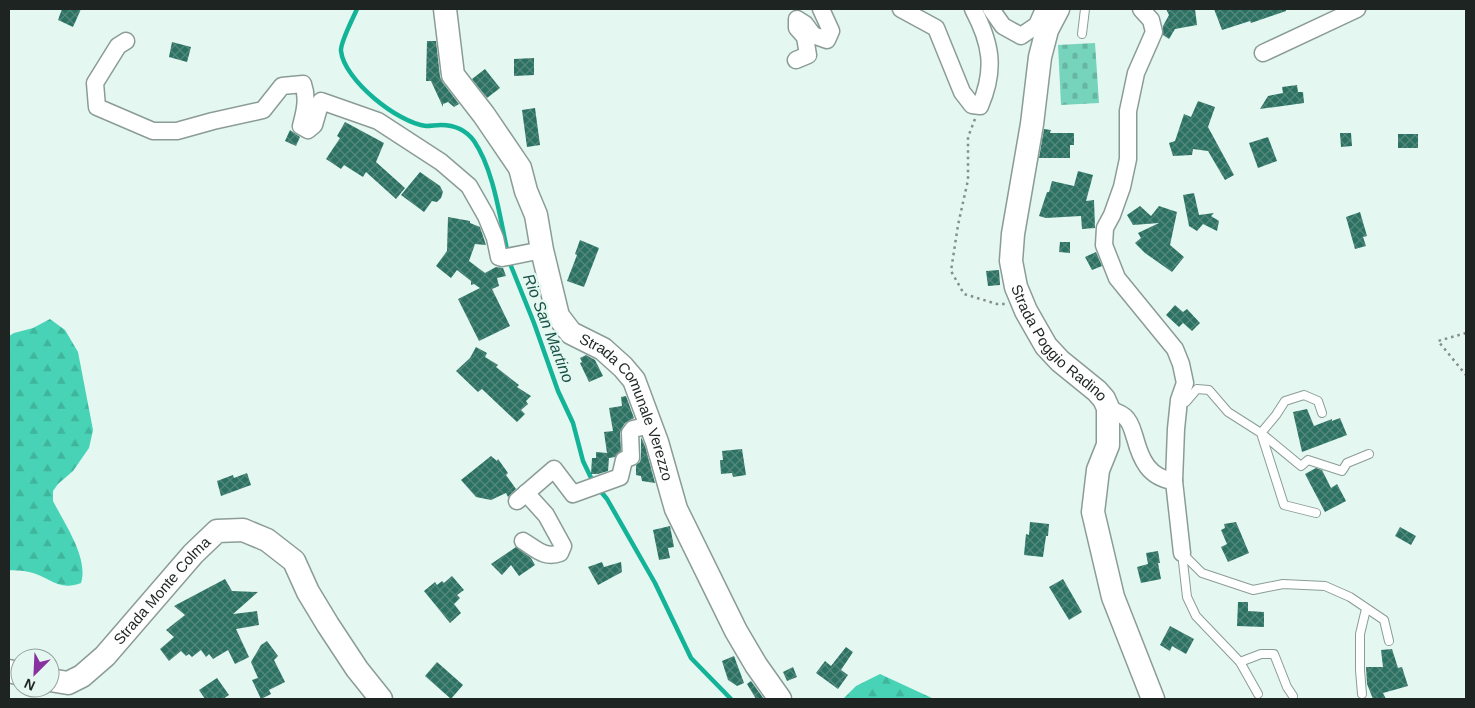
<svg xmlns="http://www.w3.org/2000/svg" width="1475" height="708" font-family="Arial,sans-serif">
<defs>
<pattern id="forest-firs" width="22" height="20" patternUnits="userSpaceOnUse" patternTransform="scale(1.25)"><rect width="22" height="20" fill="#48d3b6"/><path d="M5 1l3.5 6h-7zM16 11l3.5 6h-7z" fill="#3fb59c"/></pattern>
<pattern id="cemetery-stones" width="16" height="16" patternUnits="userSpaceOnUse" patternTransform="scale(1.25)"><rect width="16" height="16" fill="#76d4bd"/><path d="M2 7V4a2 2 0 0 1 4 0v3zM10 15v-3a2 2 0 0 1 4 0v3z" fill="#66b6a2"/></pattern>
<pattern id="building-cross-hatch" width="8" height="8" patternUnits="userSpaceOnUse" patternTransform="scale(1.25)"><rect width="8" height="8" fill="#2b7262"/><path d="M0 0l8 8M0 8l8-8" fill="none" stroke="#56887d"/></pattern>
</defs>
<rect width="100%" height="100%" fill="#e4f7f1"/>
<g fill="url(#forest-firs)">
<path d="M50 319 65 330 78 352 93 430 89 448 73 471 58 484 53 491V501C64 523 89 558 81 583 58 592 49 576 29 572 22 570 15 571 9 570V336L14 333 33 328Z"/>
<polygon points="880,674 934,699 843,699 856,686"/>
</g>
<polygon fill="url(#cemetery-stones)" points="1095,43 1099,103 1061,105 1058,45"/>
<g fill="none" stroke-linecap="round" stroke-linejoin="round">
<g stroke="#13b398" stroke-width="4.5">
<path d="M357 9C353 18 340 43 341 51 344 80 398 123 426 126 431 126 436 125 441 125 454 125 466 130 474 141 494 170 500 219 508 254"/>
<polyline points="509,261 534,323 558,391 573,423 583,461 593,482"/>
<polyline points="598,488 607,499 655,583 691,658 731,699"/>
</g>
</g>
<g fill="url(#building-cross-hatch)">
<polygon points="62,9 81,9 73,27 58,20"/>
<polygon points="1166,9 1195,9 1197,25 1175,29 1169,39 1163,35 1163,26 1169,15"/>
<polygon points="1214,9 1286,9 1286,11 1251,23 1250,21 1222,30"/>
<polygon points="427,41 436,41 440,77 443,83 459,104 454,107 448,102 443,104 443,107 431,81 426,81"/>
<polygon points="172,42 191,47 187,62 169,57"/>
<polygon points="534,58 534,75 514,76 514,59"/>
<polygon points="485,69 500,88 487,98 472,79"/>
<polygon points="1297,85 1298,92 1303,92 1304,103 1260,109 1268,96 1283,93 1282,87"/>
<polygon points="1198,101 1215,107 1208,127 1234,175 1225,180 1208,151 1193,149 1192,155 1173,156 1169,143 1175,141 1184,114 1191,117"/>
<polygon points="535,108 540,145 527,147 522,110"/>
<polygon points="345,122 384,143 376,162 405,188 396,199 366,172 363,177 344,165 341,169 326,159 340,138 337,136"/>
<polygon points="1044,129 1051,130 1050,133 1074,133 1074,145 1070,145 1070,158 1039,158"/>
<polygon points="290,130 300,137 296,146 285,141"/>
<polygon points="1340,133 1351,133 1352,146 1341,147"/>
<rect x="1398" y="134" width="20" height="14"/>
<polygon points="1268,137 1277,161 1258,168 1249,143"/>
<polygon points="1078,171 1093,175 1086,201 1094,200 1095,228 1082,229 1081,216 1046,218 1039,216 1047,192 1049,192 1052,181 1074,186"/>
<polygon points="420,172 440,186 443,192 441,198 437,202 432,201 424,212 401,195"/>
<polygon points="1194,193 1199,215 1214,213 1211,216 1219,221 1217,231 1203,224 1197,231 1189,226 1183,195"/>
<polygon points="1140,206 1151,216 1159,206 1177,212 1170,245 1184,257 1172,272 1145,253 1135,243 1141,238 1138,233 1159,223 1133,225 1127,215"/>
<polygon points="1360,212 1367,236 1363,237 1366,246 1355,249 1346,217"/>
<polygon points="448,217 470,221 470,223 480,227 486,245 475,244 469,261 485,273 496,267 503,268 506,276 497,278 499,286 492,289 510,326 479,341 458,299 480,288 474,284 471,285 471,281 457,270 451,278 436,266 447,251"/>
<polygon points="580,240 599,248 584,287 567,281 577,255 575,254"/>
<polygon points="1060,242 1070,242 1070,253 1059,252"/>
<polygon points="1096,252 1102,266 1092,270 1085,257"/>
<polygon points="999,270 1000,285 988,286 986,271"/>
<polygon points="1175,305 1183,312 1187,309 1200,323 1192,331 1183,323 1179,327 1166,315"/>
<polygon points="476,347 487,353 485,357 498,365 496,367 519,385 517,387 531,396 526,401 528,404 521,410 525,414 517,422 482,389 478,392 456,371 470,358"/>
<polygon points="586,355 595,360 603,376 589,382 580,363 582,362 580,358"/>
<polygon points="626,396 634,418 625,423 622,428 620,433 621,451 615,457 609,458 608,471 598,474 591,474 592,458 596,458 596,452 607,453 604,432 613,431 609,408 622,406 621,397"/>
<polygon points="1307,409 1314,426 1332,419 1332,421 1340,418 1347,435 1302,452 1293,412"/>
<polygon points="641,437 645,446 655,483 642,481 641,476 636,475 636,465 640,462 641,457"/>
<polygon points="742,449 746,475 733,477 732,473 721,474 720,460 723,460 722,451"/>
<polygon points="491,456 497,461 498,459 508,473 506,475 516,489 508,497 506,493 491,500 476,497 461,480"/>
<polygon points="1316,468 1322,470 1331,488 1337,484 1346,501 1325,512 1305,474"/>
<polygon points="247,473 251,485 221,496 217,481 233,475 234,478"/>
<polygon points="1030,522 1049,524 1048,536 1046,536 1043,557 1024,555 1026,534 1029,535"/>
<polygon points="1236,522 1249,553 1228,562 1221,547 1227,544 1221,530 1225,528 1224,524"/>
<polygon points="670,526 674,547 668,548 670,558 659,560 653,530"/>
<polygon points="1400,527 1416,536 1411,545 1395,536"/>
<polygon points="516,547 531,558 535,565 519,576 511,565 502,575 491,564"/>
<polygon points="1158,551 1160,563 1158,563 1161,579 1141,583 1137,567 1148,564 1146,553"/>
<polygon points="602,562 604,567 621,562 622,572 598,585 588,567"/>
<polygon points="452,576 464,590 457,595 460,598 454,604 461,613 450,623 424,591 435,582 437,585 442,581 444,583"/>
<polygon points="225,579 232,591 258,592 233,614 257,611 259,625 236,629 249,657 235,664 228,650 213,659 209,654 206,657 201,650 192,657 189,654 186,656 181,651 169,661 160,649 174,637 166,630 185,615 174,606"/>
<polygon points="1063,579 1082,612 1069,620 1049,587"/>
<polygon points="1238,602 1248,602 1248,611 1264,612 1264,627 1237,626"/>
<polygon points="1170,626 1194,639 1186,654 1172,646 1170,651 1160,645"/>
<polygon points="267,641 278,656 274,660 285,682 269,690 271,694 261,699 252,680 258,678 251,662 261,645"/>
<polygon points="846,647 853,652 841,670 848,675 838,689 816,673 825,661 831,666"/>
<polygon points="1392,649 1398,668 1402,667 1408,686 1383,693 1386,699 1373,699 1367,684 1366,667 1383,667 1381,650"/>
<polygon points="734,656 744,683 737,686 728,680 722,661"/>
<polygon points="437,662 463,685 451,699 425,676"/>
<polygon points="793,667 797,677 787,681 783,672"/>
<polygon points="217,678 229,695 223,699 205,699 199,690"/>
<polygon points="751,681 764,699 756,699 747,684"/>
</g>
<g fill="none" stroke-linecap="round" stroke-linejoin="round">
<g stroke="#8b9c97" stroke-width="10">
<g id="lane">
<polyline points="1082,34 1085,9"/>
<polyline points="1179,400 1186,402 1197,389 1209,390 1228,412 1261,433 1284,505 1316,513"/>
<polyline points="1322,413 1318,401 1304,395 1285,401 1276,415 1261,433 1301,466 1308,460 1342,471 1347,463 1369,454"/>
<polyline points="1182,553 1202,573 1253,590 1283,584 1325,586 1350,597 1384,620 1389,641"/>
<polyline points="1182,553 1187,597 1196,616 1240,662 1258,694"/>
<polyline points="1240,662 1261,654 1274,654 1287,687 1293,696"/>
<polyline points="1362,694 1360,670 1360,634 1366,609"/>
</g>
</g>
<g stroke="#8b9c97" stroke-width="19">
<g id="street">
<path d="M901 9 936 28 962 92 972 105 980 106C996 69 991 43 973 9"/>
<polyline points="991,9 1003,26 1021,36 1037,25 1044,9"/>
<polyline points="1141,9 1151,20 1154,32 1136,73 1128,111 1128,159 1122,187 1112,215 1105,228 1104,245 1117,278 1175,349 1181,364 1185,383 1179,400 1176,429 1174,481 1182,553"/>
<path d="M126 41 118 46 95 83 97 107 153 131H177L213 121 263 110 282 86 303 84C308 98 305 111 301 126L308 130 314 125 321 101 378 121 441 162 469 186 486 216 495 238 499 257 502 258 542 250"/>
<polyline points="1263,53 1357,9"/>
<polyline points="796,60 808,55 805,37 797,28 797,19 805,24 813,35 827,40 831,31 821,9"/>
<path d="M1108 408C1113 411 1121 413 1125 417 1131 422 1133 432 1135 438 1141 460 1149 478 1174 481"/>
<polyline points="517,501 554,469 573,494 620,477 624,460 631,457 630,433 633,429 646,426 648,418"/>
<path d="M523 541C536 549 545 559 560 553L563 546 546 515 526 493"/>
</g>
</g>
<g stroke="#8b9c97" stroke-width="25">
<g id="secondary">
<path id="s1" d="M445 9 453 75 484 115 520 168 526 191 536 215 542 250 558 316 571 333 603 349 623 367 634 380 657 442 676 509 736 631 756 665 780 699"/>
<path id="s2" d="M1058 9 1047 30 1040 57 1032 124 1013 234 1011 261 1016 287 1026 311 1046 346 1060 361 1097 391 1104 399 1108 408V445L1098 470 1093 512 1113 597 1153 699"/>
<polyline points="9,671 20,674"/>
<path id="s3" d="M50 680 68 683 82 676 105 656 193 554 217 531 243 530 267 540 294 561 308 592 328 625 357 669 381 699"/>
</g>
</g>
<g stroke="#828f8b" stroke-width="2.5" stroke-dasharray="2.5 4" stroke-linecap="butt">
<polyline points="975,119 968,137 968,180 958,225 951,271 964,294 997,304 1005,304"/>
<polyline points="1466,333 1438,341 1466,375"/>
</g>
<use href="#lane" stroke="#fff" stroke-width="8"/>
<use href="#street" stroke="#fff" stroke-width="16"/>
<use href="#secondary" stroke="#fff" stroke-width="22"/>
</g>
<g text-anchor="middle" stroke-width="5" stroke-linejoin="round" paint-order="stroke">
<g font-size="15" fill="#1e2422" stroke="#e4f7f1">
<text dy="5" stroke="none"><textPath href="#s2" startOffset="356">Strada Poggio Radino</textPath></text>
<text dy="5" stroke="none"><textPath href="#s1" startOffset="454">Strada Comunale Verezzo</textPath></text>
<text dy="5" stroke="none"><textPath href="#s3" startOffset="151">Strada Monte Colma</textPath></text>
</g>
<g font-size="16" font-style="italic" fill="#185145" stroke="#e4f7f1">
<text transform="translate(549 328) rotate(69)" y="6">Rio San Martino</text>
</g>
</g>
<rect width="1475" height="708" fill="none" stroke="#1e2422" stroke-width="20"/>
<g transform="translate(35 673) rotate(204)"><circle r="24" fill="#e4f7f1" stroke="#95a39e"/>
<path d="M0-4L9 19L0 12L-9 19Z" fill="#8832a0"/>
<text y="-8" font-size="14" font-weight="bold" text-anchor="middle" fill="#1e2422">N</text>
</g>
</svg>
